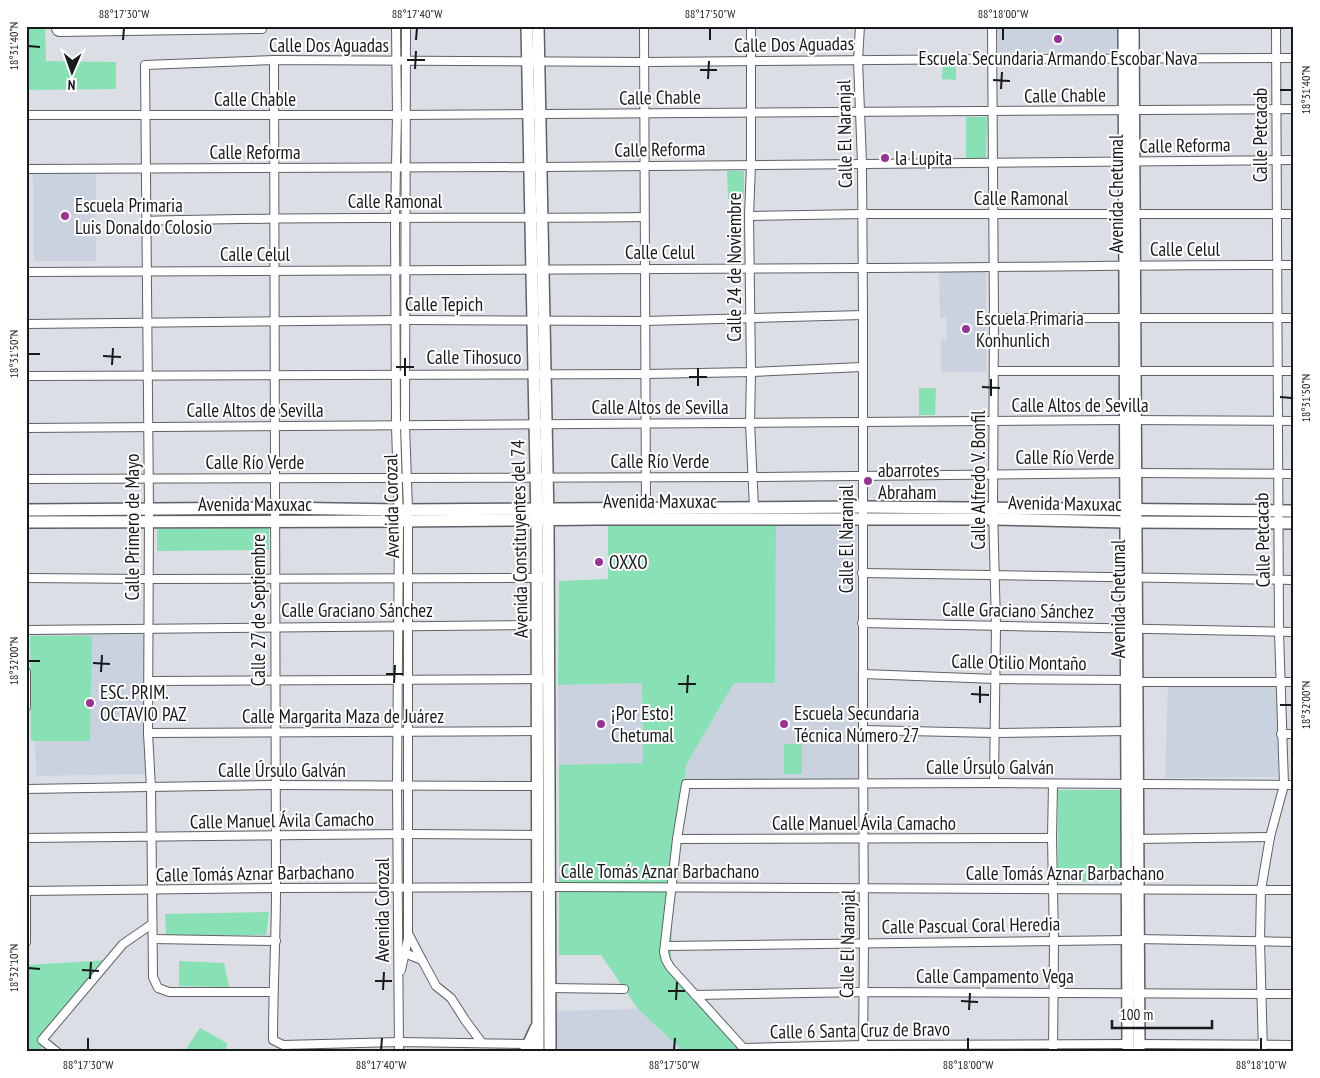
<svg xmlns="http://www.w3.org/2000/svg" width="1320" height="1078" font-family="'PT Sans Narrow',sans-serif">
<rect width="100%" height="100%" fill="#dbdfe5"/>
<g fill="#c9d2de">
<polygon points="997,26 1118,26 1118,52 998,52"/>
<polygon points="33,171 96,171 96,261 34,261"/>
<polygon points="986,269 986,372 941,372 941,340 947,339 946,318 940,318 939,270"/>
<polygon points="776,526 857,527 857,671 859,671 858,780 684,781 686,765 734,683 775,683"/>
<polygon points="145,631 145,774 36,776 32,632"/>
<polygon points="642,683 643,764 559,765 558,685"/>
<polygon points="1277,684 1278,777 1165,778 1168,685"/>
<polygon points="638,1009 684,1052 557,1052 557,1011"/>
</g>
<g fill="#87e1b5">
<polygon points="26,26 45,26 46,61 116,62 116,89 26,90"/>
<polygon points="956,61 956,80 942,79 943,62"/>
<polygon points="966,117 987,117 986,158 966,158"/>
<polygon points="727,171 744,171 744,198 728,199"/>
<polygon points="919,388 936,388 935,415 919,415"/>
<polygon points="608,526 776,526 775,683 734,683 686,765 673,878 671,964 750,1052 684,1052 638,1009 601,955 559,955 559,765 643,763 642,683 558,685 559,581 608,579"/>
<polygon points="269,528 269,550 157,551 157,529"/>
<polygon points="30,636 92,636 90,741 31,741"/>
<rect x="784" y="744" width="18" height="30"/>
<polygon points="1058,790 1121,790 1121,881 1058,882"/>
<polygon points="269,912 266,935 166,936 165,914"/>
<polygon points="109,960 38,1052 26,1052 26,965"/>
<polygon points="179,961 224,963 229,987 179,986"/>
<polygon points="200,1028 227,1043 226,1052 184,1052"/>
</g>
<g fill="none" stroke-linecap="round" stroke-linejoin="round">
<g stroke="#5e6267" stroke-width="10">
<g id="street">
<polyline points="55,26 57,31 59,32 262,29"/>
<polyline points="396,26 397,115 395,218 396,426 399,521 397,786 399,1052"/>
<polyline points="644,26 646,509"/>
<polyline points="751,26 751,165 749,216 751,372 750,423 754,508"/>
<polyline points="860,26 858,60 862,163 863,315 863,730 864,943 863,1052"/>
<polyline points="992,26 994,318 993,508 996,626 994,783"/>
<path d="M274 60 276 888C276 939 273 989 273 1040L283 1045 399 1042 528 1044"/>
<polyline points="26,115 397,115 1294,109"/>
<polyline points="26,169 541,167 1294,160"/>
<polyline points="749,216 862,214 1294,214"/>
<path d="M146 221C312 216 478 219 644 217"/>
<path d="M26 272C304 271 582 268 861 268 1005 268 1149 264 1294 265"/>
<polyline points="994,318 1294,318"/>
<polyline points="26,324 405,320 645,321 863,315"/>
<polyline points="994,371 1294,371"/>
<polyline points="26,376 646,374 751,372 862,367"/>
<polyline points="26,428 1125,420 1294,421"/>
<polyline points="26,479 754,477 1135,473 1294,474"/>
<polyline points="862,573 1294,580"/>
<polyline points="26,578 148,579 542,578"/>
<polyline points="862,623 1294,632"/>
<polyline points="26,630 537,625"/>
<polyline points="26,672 26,707"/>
<polyline points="863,674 996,679 1126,680 1136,682 1294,682"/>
<polyline points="149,681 542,679"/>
<polyline points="863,730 996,733 1126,731"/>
<polyline points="148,733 537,731"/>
<polyline points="1281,734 1294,734"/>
<polyline points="26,789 275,785 537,786"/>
<polyline points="26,838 408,834 537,835"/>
<polyline points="677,839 1052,838"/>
<polyline points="1137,839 1270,837"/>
<polyline points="26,891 276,888 550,887 1294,890"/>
<polyline points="26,893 26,942"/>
<polyline points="409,935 422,960"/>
<polyline points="153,939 276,941"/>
<polyline points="1138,939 1294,942"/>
<polyline points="665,946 1128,940"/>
<polyline points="402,952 422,960 436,986 451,998 465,1020 482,1043"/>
<polyline points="401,970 408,939 408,510 405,426 406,26"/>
<polyline points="550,988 624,989"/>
<polyline points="273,992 169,992 158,988 153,977 151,788 148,733 149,510 145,65 274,60 645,62 993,59 1294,58"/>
<polyline points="695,995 863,992 1294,994"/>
<polyline points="1138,1044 1294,1045"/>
<polyline points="743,1048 863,1045 1128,1044"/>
<polyline points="57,1052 42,1040 123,944 152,924"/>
<polyline points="747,1052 670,967 666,960 664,952 677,839 686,784 994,783 1294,785"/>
<polyline points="1053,1052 1054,941 1052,838 1053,784"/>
<polyline points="1263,1052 1260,941 1261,890 1270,837 1284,785 1279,632 1276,26"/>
</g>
</g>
<g stroke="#5e6267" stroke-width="14">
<g id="secondary">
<polyline points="527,26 537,520 538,1052"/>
<polyline points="538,26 548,519 550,1052"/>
<polyline points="1124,26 1128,1052"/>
<polyline points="1133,26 1139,1052"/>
<polyline points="26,510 274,508 399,510 863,507 1294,511"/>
<polyline points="26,522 399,521 597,519 994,519 1125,522 1294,523"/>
<polyline points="525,1052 536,1028"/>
</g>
</g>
<use href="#street" stroke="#fff" stroke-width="8"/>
<use href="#secondary" stroke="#fff" stroke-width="11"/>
</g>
<path fill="none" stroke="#17191b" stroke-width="2" d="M123 40 124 28M416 40 417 28M710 40V28M1003 40V28M28 46 40 47M407 60H425M415 69 416 51M700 70H717M708 79 709 61M993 80 1010 81M1001 89 1002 72M1280 90H1292M28 354H40M103 356 121 357M112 365 113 348M396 367H414M405 376V358M689 377H707M698 386V368M982 387 1000 388M991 396V379M1280 397 1292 398M28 661H40M93 663 110 664M101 672 102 655M386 674H403M394 683 395 665M678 684H696M687 693 688 675M971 694 989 695M980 703V686M1280 705H1292M28 968 40 969M82 970 99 971M90 979 91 962M375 981H392M383 990 384 972M668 991H685M676 1000 677 982M961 1001 978 1002M969 1010 970 993M88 1050V1038M381 1050 382 1038M674 1050 675 1038M968 1050V1038M1261 1050V1038"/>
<g fill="#983296" stroke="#fff" stroke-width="2">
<circle cx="1058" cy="39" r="5"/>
<circle cx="885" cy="158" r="5"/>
<circle cx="65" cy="216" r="5"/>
<circle cx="966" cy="329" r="5"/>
<circle cx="868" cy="481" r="5"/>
<circle cx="599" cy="562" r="5"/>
<circle cx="90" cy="703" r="5"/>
<circle cx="601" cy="724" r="5"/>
<circle cx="784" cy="724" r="5"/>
</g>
<g text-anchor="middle" stroke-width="4" stroke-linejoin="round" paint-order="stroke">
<g font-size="19" fill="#17191b" stroke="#fff">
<text transform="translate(794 44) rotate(-1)" y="7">Calle Dos Aguadas</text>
<text x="329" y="52">Calle Dos Aguadas</text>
<text transform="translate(1065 95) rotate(-1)" y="7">Calle Chable</text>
<text transform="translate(660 97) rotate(-1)" y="7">Calle Chable</text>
<text x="255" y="106">Calle Chable</text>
<text transform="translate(844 134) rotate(-91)" y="7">Calle El Naranjal</text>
<text transform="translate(1260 135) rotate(-90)" y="7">Calle Petcacab</text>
<text transform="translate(1185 145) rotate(-1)" y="7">Calle Reforma</text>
<text transform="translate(660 149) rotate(-1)" y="7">Calle Reforma</text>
<text x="255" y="159">Calle Reforma</text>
<text transform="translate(1116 194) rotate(-90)" y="7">Avenida Chetumal</text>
<text x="1021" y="205">Calle Ramonal</text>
<text x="395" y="208">Calle Ramonal</text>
<text x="1185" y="256">Calle Celul</text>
<text x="660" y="259">Calle Celul</text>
<text x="255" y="261">Calle Celul</text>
<text transform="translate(734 267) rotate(-90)" y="7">Calle 24 de Noviembre</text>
<text x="444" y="311">Calle Tepich</text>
<text x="474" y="364">Calle Tihosuco</text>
<text x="1080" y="412">Calle Altos de Sevilla</text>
<text x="660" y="414">Calle Altos de Sevilla</text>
<text x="255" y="417">Calle Altos de Sevilla</text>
<text x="1065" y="464">Calle Río Verde</text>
<text x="660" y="468">Calle Río Verde</text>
<text x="255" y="469">Calle Río Verde</text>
<text transform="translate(978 480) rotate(-90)" y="7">Calle Alfredo V. Bonfil</text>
<text x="660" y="508">Avenida Maxuxac</text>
<text transform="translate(1065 503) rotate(1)" y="7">Avenida Maxuxac</text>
<text x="255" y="511">Avenida Maxuxac</text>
<text transform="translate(391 506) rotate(-91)" y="7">Avenida Corozal</text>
<text transform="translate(132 527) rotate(-90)" y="7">Calle Primero de Mayo</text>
<text transform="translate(519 539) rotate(-91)" y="7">Avenida Constituyentes del 74</text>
<text transform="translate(846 539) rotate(-90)" y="7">Calle El Naranjal</text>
<text transform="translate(1262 540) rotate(-91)" y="7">Calle Petcacab</text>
<text transform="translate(1118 599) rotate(-90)" y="7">Avenida Chetumal</text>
<text transform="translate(258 610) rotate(-90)" y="7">Calle 27 de Septiembre</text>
<text x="357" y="617">Calle Graciano Sánchez</text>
<text transform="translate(1018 610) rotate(1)" y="7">Calle Graciano Sánchez</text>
<text transform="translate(1019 662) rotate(1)" y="7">Calle Otilio Montaño</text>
<text x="343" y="723">Calle Margarita Maza de Juárez</text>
<text x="990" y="774">Calle Úrsulo Galván</text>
<text x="282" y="777">Calle Úrsulo Galván</text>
<text transform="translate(282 820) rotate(-1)" y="7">Calle Manuel Ávila Camacho</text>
<text x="864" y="830">Calle Manuel Ávila Camacho</text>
<text x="660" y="878">Calle Tomás Aznar Barbachano</text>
<text transform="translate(255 873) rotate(-1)" y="7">Calle Tomás Aznar Barbachano</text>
<text x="1065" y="880">Calle Tomás Aznar Barbachano</text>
<text transform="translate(382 910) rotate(-90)" y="7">Avenida Corozal</text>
<text transform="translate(971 925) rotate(-1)" y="7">Calle Pascual Coral Heredia</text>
<text transform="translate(847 944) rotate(-89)" y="7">Calle El Naranjal</text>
<text x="995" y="983">Calle Campamento Vega</text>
<text transform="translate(860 1030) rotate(-1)" y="7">Calle 6 Santa Cruz de Bravo</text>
</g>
<g font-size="19" fill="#17191b" stroke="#fff" text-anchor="start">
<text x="1058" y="65" text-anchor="middle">Escuela Secundaria Armando Escobar Nava</text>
<text x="895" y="165">la Lupita</text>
<text x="75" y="212">Escuela Primaria<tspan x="75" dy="22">Luis Donaldo Colosio</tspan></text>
<text x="976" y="325">Escuela Primaria<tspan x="976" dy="22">Konhunlich</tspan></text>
<text x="878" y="477">abarrotes<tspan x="878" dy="22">Abraham</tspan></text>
<text x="609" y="569">OXXO</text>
<text x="100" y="699">ESC. PRIM.<tspan x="100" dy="22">OCTAVIO PAZ</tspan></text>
<text x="611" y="720">¡Por Esto!<tspan x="611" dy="22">Chetumal</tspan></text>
<text x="794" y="720">Escuela Secundaria<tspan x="794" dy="22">Técnica Número 27</tspan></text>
</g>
</g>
<rect width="1320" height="1078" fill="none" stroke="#ffffff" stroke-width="55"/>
<g transform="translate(72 72) rotate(182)" stroke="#ffffff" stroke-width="4" paint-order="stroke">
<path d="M0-4L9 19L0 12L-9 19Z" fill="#17191b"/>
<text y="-8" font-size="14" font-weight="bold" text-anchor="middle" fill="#17191b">N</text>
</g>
<path d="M1112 1020v8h100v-8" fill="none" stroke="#17191b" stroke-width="2.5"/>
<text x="1120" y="1020" font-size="15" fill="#17191b" stroke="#ffffff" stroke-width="4" paint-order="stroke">100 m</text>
<rect x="28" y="28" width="1264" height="1022" fill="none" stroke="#17191b" stroke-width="2"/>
<g font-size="12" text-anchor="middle" fill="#17191b">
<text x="124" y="18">88°17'30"W</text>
<text x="417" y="18">88°17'40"W</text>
<text x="710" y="18">88°17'50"W</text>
<text x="1003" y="18">88°18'00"W</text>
<text transform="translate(14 46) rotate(-90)" y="4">18°31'40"N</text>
<text transform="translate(1306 90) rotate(-90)" y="4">18°31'40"N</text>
<text transform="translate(14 354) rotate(-90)" y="4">18°31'50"N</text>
<text transform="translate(1306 398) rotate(-90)" y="4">18°31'50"N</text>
<text transform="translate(14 661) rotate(-90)" y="4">18°32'00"N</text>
<text transform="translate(1306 705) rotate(-90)" y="4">18°32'00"N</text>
<text transform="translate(14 968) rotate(-90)" y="4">18°32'10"N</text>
<text x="88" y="1069">88°17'30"W</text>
<text x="381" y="1069">88°17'40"W</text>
<text x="674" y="1069">88°17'50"W</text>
<text x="968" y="1069">88°18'00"W</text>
<text x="1261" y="1069">88°18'10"W</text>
</g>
</svg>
